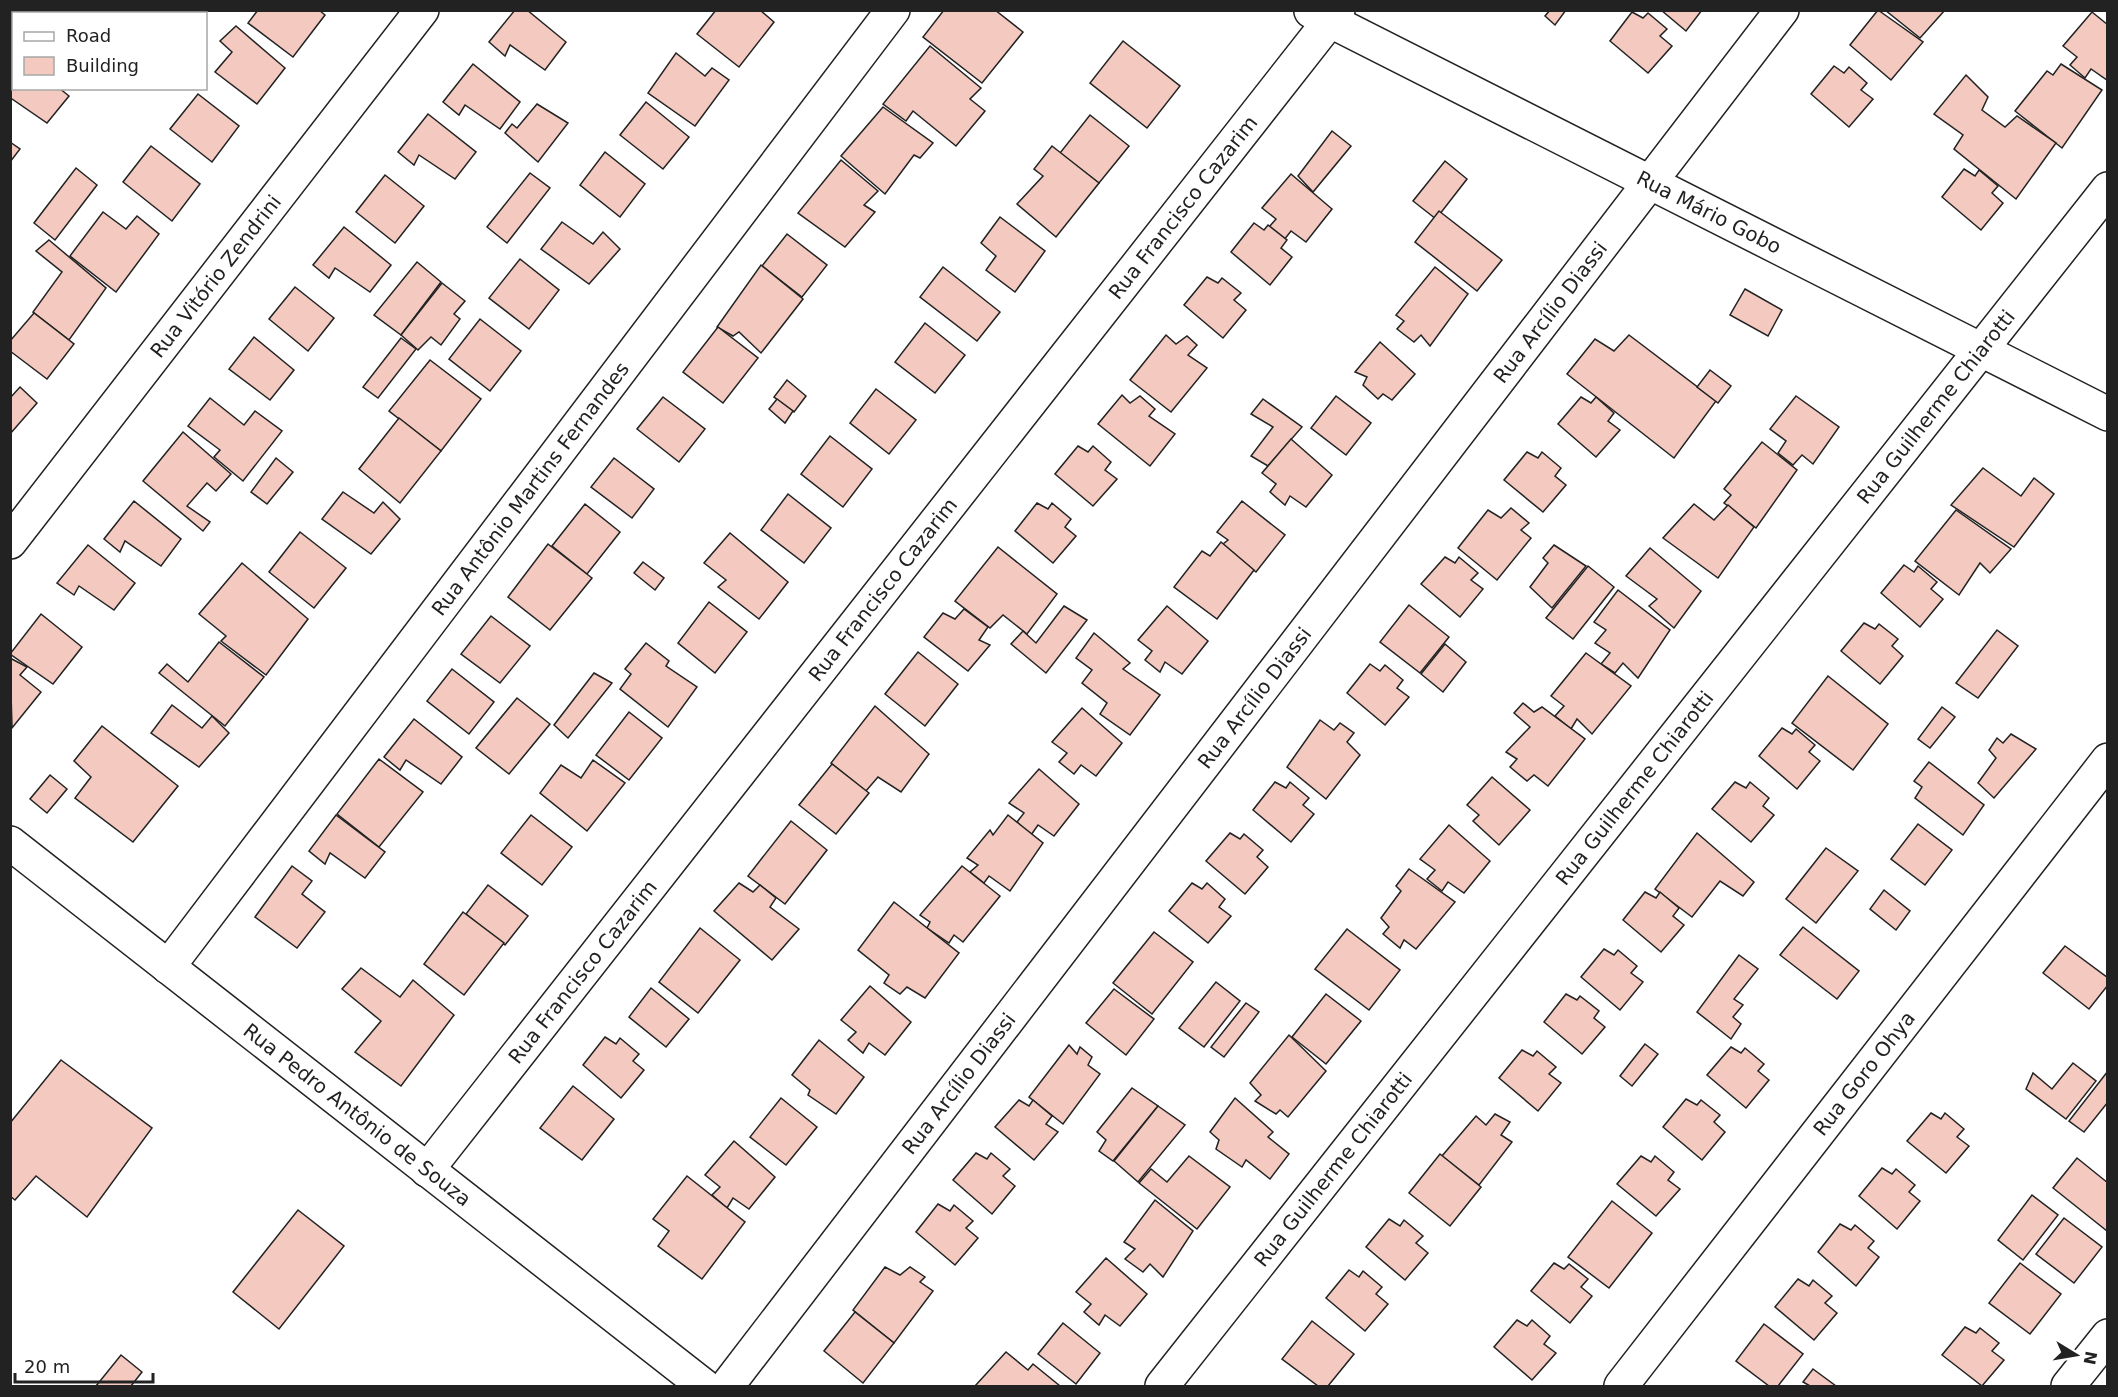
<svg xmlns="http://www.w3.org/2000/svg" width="2118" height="1397" font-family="'DejaVu Sans',sans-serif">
<rect width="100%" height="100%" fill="#fff"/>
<g fill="#f3c9c0" stroke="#222" stroke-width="1.5">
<polygon points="258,10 319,10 325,15 293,57 248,23"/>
<polygon points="515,10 527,10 566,42 545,70 510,45 505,56 489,42"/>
<polygon points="716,10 760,10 774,22 739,67 697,34"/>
<polygon points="944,10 995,10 1023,32 982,83 923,37"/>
<polygon points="1550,10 1566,10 1555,25 1545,16"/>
<polygon points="1661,10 1702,10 1686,31"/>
<polygon points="1878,10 1923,42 1891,80 1850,45"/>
<polygon points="1885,10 1945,10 1920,38"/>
<polygon points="1632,12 1643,18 1648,13 1667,29 1660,36 1672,46 1648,73 1610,41"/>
<polygon points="2092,12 2108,25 2107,80 2091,69 2085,78 2070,65 2077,57 2063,46"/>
<polygon points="236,26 285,68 257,104 215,72 232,52 220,41"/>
<polygon points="1123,41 1180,86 1147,128 1090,83"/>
<polygon points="930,46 981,88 970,99 985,111 956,146 913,111 906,121 883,104"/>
<polygon points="676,53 705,76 712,68 729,80 695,126 648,93"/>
<polygon points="473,64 520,102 500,129 465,105 459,115 443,102"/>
<polygon points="2061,64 2102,90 2062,148 2015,111 2047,71 2053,75"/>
<polygon points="1834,66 1844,73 1849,67 1867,83 1861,90 1873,99 1849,127 1811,94"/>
<polygon points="14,68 14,88 59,88 69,96 47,123 12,99 10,102 10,72"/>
<polygon points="1966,75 1988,97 1982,110 2005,127 2017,116 2056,143 2016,199 1954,149 1963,135 1934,114"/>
<polygon points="198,94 239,126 212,162 170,129"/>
<polygon points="646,102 689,137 663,169 620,135"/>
<polygon points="537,104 568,123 538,162 505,133 512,124 517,128"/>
<polygon points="883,107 933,143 920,158 914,155 885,194 841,156"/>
<polygon points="428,114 476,152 455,179 419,155 414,165 398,152"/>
<polygon points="1090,115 1129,146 1099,183 1060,153"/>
<polygon points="1332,131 1351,146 1313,192 1298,176"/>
<polygon points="10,142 20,149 10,162"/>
<polygon points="151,146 200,184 172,221 123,182"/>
<polygon points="1052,146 1099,183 1056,237 1017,204 1043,176 1034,169"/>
<polygon points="605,152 645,184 620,217 580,185"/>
<polygon points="841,160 878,191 864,205 875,212 845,247 798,213"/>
<polygon points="1445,161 1467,179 1436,219 1413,201"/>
<polygon points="76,168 97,185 55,240 34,223"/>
<polygon points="1964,169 1975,176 1979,170 1998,186 1992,193 2003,203 1981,230 1942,197"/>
<polygon points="530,173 550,188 507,243 487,227"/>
<polygon points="1291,174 1332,209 1306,242 1291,231 1284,240 1269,227 1276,219 1262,208"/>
<polygon points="385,175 424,206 395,243 356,212"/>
<polygon points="1439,211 1502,260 1477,291 1415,242"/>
<polygon points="103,212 126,229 137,216 159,234 116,292 70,256"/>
<polygon points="1000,217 1045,251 1015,292 986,270 996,256 981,243"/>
<polygon points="562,222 593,244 603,232 620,249 589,284 541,249"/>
<polygon points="1254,223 1264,230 1268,225 1287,240 1281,248 1292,257 1270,285 1231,252"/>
<polygon points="344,227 391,265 370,292 335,268 329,278 313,265"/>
<polygon points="787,234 827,265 802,297 762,266"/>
<polygon points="49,240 106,288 69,340 33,312 62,272 36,251"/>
<polygon points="520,259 559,290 529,329 489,298"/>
<polygon points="417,262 441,282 401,335 374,315"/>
<polygon points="761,265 803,299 761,353 739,332 733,336 717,327"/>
<polygon points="943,267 1000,312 977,341 920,297"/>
<polygon points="1435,267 1468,294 1430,346 1421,335 1414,342 1397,329 1404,321 1396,315"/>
<polygon points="1207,277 1218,283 1222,278 1241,293 1234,300 1246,310 1223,338 1184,305"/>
<polygon points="442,283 465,301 454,314 460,319 441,345 431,337 418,350 401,335"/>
<polygon points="295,287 334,318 308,351 269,319"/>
<polygon points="1745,289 1782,310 1768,336 1730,315"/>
<polygon points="34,313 74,344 47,379 10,351 10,341"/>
<polygon points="480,319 521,351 490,391 449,359"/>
<polygon points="925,323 965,355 935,393 895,362"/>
<polygon points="718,327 758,358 723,403 683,372"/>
<polygon points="1166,335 1176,344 1187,336 1197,345 1188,355 1207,368 1171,412 1130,380"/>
<polygon points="1629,335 1716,401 1674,458 1567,374 1595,339 1614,351"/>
<polygon points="254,337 294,370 270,400 229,369"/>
<polygon points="401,338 416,349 378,398 363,387"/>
<polygon points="1380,342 1415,374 1392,400 1383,394 1378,399 1363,385 1367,377 1355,372"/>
<polygon points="430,360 481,399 441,451 389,411"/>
<polygon points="1710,370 1731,386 1718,403 1697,387"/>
<polygon points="787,380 806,396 794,412 774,397"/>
<polygon points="20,387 37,403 10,434 10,398"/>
<polygon points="876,389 916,420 889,454 850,423"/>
<polygon points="1122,395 1130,403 1140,396 1155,409 1149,416 1175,434 1150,466 1098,424"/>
<polygon points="1336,396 1371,423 1346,455 1311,428"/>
<polygon points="1796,396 1839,427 1813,464 1802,455 1793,465 1778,453 1786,441 1770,429"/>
<polygon points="663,397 705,429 679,462 637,429"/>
<polygon points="1581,397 1591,403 1596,397 1614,413 1608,421 1620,430 1596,457 1558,424"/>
<polygon points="210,398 244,425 255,411 282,431 243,481 214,457 220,450 188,426"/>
<polygon points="777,399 793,411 785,423 769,409"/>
<polygon points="1263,399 1302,427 1268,466 1251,456 1273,427 1251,414"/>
<polygon points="399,418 441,451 400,503 359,469"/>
<polygon points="183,432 231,474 216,491 207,483 187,506 210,522 203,531 143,481"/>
<polygon points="830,436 872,469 843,507 801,474"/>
<polygon points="1291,439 1332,475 1306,507 1290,496 1285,505 1270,492 1276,484 1262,473"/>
<polygon points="1762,442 1797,470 1756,528 1724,503 1731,495 1724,489"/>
<polygon points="1078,446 1088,452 1093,446 1111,462 1105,470 1117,479 1093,506 1055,474"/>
<polygon points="1527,452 1538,458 1542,452 1561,468 1555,476 1566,485 1543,512 1504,480"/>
<polygon points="276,458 293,472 267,504 251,492"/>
<polygon points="614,458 654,489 632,518 591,487"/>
<polygon points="1983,468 2021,496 2034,478 2054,494 2014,547 1951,505"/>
<polygon points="343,492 374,513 383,502 400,519 371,554 322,519"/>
<polygon points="788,494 831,528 804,563 761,530"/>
<polygon points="134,501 181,539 161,566 125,541 120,552 104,539"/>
<polygon points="1242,501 1285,535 1256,572 1223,544 1228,540 1217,532"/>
<polygon points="1037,503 1048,509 1052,503 1071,519 1065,527 1076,536 1053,563 1015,531"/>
<polygon points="585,504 620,532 587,574 552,546"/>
<polygon points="1694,504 1714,520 1728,505 1754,527 1718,578 1663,538"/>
<polygon points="1511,508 1529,523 1521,530 1531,538 1497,580 1458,548 1488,510 1501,518"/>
<polygon points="1956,510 2011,549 1990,573 1980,563 1959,595 1915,561"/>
<polygon points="300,532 346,568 314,608 269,572"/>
<polygon points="730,533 788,582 759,619 718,587 726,580 704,563"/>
<polygon points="1221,542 1254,570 1217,619 1174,587 1202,551 1210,556"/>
<polygon points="548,544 592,578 550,630 508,597"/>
<polygon points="88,545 135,583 114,610 79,586 74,595 57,583"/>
<polygon points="1554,545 1586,566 1552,608 1530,587 1548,563 1543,558"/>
<polygon points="998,547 1057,594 1027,634 1003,615 990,628 955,601"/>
<polygon points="1650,548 1701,591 1674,628 1649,606 1657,599 1626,576"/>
<polygon points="1445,557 1455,563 1459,557 1478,573 1471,580 1483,589 1460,617 1421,584"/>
<polygon points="643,562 664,578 655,590 634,573"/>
<polygon points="242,563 308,619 266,675 221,641 226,636 199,614"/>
<polygon points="1904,565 1914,572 1918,566 1937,582 1931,589 1943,599 1920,627 1881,593"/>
<polygon points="1588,566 1614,587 1573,639 1546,618"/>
<polygon points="1618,590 1670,630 1638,678 1623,663 1615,673 1601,664 1610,653 1595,643 1606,630 1594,622"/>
<polygon points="709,602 747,632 715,673 678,643"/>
<polygon points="1409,605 1449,637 1420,673 1380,642"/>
<polygon points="1064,606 1087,620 1046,673 1011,644 1023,631 1036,643"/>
<polygon points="1167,606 1208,641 1182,674 1165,662 1160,672 1145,660 1152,651 1138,640"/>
<polygon points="964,609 988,627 979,640 990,645 968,671 924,637 943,613 955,619"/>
<polygon points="41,614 82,647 53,684 10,654"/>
<polygon points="491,616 530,646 500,683 461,654"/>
<polygon points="1864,623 1875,629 1879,624 1898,639 1892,646 1903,656 1880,684 1841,651"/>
<polygon points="1997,630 2018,646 1978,698 1956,683"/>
<polygon points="1094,633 1130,663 1123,669 1160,695 1130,735 1100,714 1107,703 1082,683 1092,670 1076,658"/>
<polygon points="219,642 264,677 225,726 159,673 167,664 188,682"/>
<polygon points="646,643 669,661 666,666 697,687 668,727 620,689 631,674 625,669"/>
<polygon points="1445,644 1466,662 1443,692 1421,674"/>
<polygon points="918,652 958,684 925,726 885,694"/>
<polygon points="1586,653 1631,686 1592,734 1577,719 1571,729 1555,716 1564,706 1551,696"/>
<polygon points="10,658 27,667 20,675 41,692 12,728"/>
<polygon points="1370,664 1380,671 1385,665 1403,680 1397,688 1409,697 1385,725 1347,693"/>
<polygon points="452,669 494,702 469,734 427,701"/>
<polygon points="594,673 612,683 568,738 554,725"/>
<polygon points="1828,676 1888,724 1853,770 1792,723"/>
<polygon points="517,698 550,724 509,774 476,748"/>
<polygon points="1523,703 1534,712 1542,707 1585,739 1548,786 1534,775 1527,781 1510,767 1517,759 1506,752 1530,727 1514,713"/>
<polygon points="172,705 202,728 212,716 229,733 199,767 151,733"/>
<polygon points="875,706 929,754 901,792 878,777 866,791 831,763"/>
<polygon points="1942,707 1955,717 1930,748 1918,739"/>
<polygon points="1082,708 1122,743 1096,776 1081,765 1074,774 1059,762 1067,753 1052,742"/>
<polygon points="629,712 662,738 629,780 596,755"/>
<polygon points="414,719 462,757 441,784 406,760 400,770 384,757"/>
<polygon points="1320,720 1334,730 1340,723 1354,733 1347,742 1360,755 1326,799 1287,767"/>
<polygon points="102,726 178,786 133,842 75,798 91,777 74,761"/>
<polygon points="1782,728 1792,734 1796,729 1815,745 1809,752 1820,761 1797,789 1759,756"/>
<polygon points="2011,734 2036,749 1994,798 1978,783 1996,758 1989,750 1997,738 2003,743"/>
<polygon points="379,759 423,792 379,847 337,814"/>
<polygon points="593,760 625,783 587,831 540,793 561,765 581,778"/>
<polygon points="1929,762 1984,805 1963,835 1915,798 1922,787 1914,781"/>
<polygon points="832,764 869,793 836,834 799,805"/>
<polygon points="1039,769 1079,804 1054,836 1038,825 1031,835 1017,822 1024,813 1009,803"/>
<polygon points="50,775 67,789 47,813 30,799"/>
<polygon points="1492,777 1530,810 1499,845 1473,821 1479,815 1467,805"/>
<polygon points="1275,782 1286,788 1290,782 1309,798 1303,805 1314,814 1291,842 1253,810"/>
<polygon points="1735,782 1746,788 1750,782 1769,798 1763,806 1774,815 1751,842 1712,809"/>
<polygon points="336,815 385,852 365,878 330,853 325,864 309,851"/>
<polygon points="531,815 572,847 542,885 501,853"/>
<polygon points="1008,815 1043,843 1010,891 989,876 984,883 970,872 978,865 967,858 990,830 993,835"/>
<polygon points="791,821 827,850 785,904 748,876"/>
<polygon points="1918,824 1952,850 1925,885 1891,859"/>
<polygon points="1449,825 1490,861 1464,893 1448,882 1442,891 1427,879 1435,870 1420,859"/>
<polygon points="1230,833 1240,839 1244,834 1263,850 1257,857 1268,867 1245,894 1206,861"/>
<polygon points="1697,833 1754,882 1743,896 1720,881 1692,917 1655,889"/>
<polygon points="1826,848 1858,871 1816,923 1786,899"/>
<polygon points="292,866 312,881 302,894 325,912 297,948 255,917"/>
<polygon points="962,866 1000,896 963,942 954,935 949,943 927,928 930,922 920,915"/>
<polygon points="1409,869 1455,902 1416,949 1404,940 1400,948 1383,934 1389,927 1381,918 1401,891 1396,886"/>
<polygon points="739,883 753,892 760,885 776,898 770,907 799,929 772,960 714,911"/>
<polygon points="1192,883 1202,889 1207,883 1225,899 1219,907 1231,916 1208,943 1169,911"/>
<polygon points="488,885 528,916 505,945 466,914"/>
<polygon points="1884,890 1910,911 1896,930 1870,909"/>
<polygon points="1645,892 1656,898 1660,892 1679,908 1673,916 1684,925 1661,952 1623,920"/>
<polygon points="894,902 959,953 925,998 907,987 900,994 884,983 889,975 858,950"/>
<polygon points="463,912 504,943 464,995 424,964"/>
<polygon points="1803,927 1859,971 1837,999 1780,955"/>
<polygon points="700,928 740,960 698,1013 659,982"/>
<polygon points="1347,929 1400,970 1369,1010 1315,969"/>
<polygon points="1154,932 1193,962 1152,1014 1113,983"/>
<polygon points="2065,946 2108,978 2108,985 2089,1009 2043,973"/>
<polygon points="1604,949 1614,955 1618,950 1637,966 1631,973 1643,982 1620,1010 1581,977"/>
<polygon points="1739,955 1758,969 1734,999 1743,1005 1733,1017 1741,1024 1731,1039 1697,1012"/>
<polygon points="361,968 400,997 413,980 454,1015 401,1086 355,1052 381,1021 342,989"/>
<polygon points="1216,982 1240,1001 1204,1047 1179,1028"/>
<polygon points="870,986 911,1022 885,1055 869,1043 863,1053 848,1040 856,1032 841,1020"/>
<polygon points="651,988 689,1019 666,1047 629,1017"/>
<polygon points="1114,989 1154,1019 1126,1055 1086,1023"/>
<polygon points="1326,994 1361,1021 1326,1064 1292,1037"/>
<polygon points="1566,994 1577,1000 1580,996 1599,1011 1594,1018 1605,1027 1582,1054 1544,1022"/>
<polygon points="1246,1003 1259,1012 1224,1057 1211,1047"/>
<polygon points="1289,1035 1326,1071 1288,1117 1280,1110 1276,1114 1255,1101 1261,1095 1250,1083"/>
<polygon points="605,1037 616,1044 620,1038 639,1054 633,1061 644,1070 621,1098 583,1065"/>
<polygon points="819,1040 864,1077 836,1114 808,1095 810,1090 792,1075"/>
<polygon points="1645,1044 1658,1054 1632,1086 1620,1076"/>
<polygon points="1069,1045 1077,1054 1080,1047 1092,1057 1088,1065 1100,1074 1063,1124 1029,1097"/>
<polygon points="1731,1047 1741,1053 1745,1048 1764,1064 1758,1071 1769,1080 1746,1108 1707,1075"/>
<polygon points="1522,1050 1533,1056 1537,1051 1556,1067 1549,1074 1561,1083 1538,1111 1499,1078"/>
<polygon points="61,1060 152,1128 87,1217 36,1176 15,1200 10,1196 10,1123"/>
<polygon points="2073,1063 2096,1081 2066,1119 2026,1089 2033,1073 2052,1089"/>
<polygon points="2108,1071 2108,1102 2084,1132 2069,1121"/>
<polygon points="573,1086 614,1119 582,1160 540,1128"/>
<polygon points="1132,1088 1158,1106 1113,1161 1099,1151 1106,1140 1097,1132"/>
<polygon points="781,1098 817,1127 786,1165 750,1137"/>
<polygon points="1235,1098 1273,1132 1268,1137 1289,1154 1270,1179 1246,1160 1242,1167 1216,1149 1219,1140 1210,1132"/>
<polygon points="1686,1099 1697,1105 1701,1100 1720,1115 1714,1122 1725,1132 1702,1160 1663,1127"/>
<polygon points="1019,1100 1029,1106 1033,1100 1052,1116 1046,1124 1058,1132 1034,1160 995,1127"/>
<polygon points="1158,1106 1185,1125 1138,1182 1114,1161"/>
<polygon points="1931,1113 1941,1119 1945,1113 1964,1129 1957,1137 1969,1146 1946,1173 1907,1141"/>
<polygon points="1495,1114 1510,1122 1501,1135 1512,1142 1479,1185 1442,1156 1476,1116 1486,1125"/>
<polygon points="734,1141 775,1177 749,1209 733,1198 727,1208 712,1195 720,1187 705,1175"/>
<polygon points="976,1153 987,1159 991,1153 1010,1169 1003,1176 1015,1186 992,1214 953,1180"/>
<polygon points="1440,1154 1481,1187 1450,1226 1409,1193"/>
<polygon points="1189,1156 1230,1187 1197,1229 1139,1183 1151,1169 1167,1182"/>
<polygon points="1641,1156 1651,1162 1655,1156 1674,1172 1668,1180 1680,1189 1656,1216 1617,1184"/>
<polygon points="2077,1158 2108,1183 2107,1231 2053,1188"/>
<polygon points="1882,1168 1892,1174 1896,1169 1915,1185 1909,1192 1920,1201 1897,1229 1859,1196"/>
<polygon points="687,1176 745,1222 702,1279 658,1246 669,1231 653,1219"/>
<polygon points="2032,1195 2058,1215 2023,1260 1998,1240"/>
<polygon points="1155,1200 1193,1231 1163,1277 1150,1264 1143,1272 1125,1259 1135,1249 1124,1242"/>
<polygon points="1612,1201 1652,1233 1609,1288 1568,1257"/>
<polygon points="938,1204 950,1211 954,1205 973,1221 966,1228 978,1238 955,1265 916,1232"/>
<polygon points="298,1210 344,1246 279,1329 233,1292"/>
<polygon points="2064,1218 2102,1247 2074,1283 2036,1254"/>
<polygon points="1389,1219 1400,1226 1404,1220 1423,1236 1416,1243 1428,1253 1405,1280 1366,1247"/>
<polygon points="1840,1224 1851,1230 1855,1225 1874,1241 1868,1248 1879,1257 1856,1286 1818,1252"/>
<polygon points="1106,1258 1147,1294 1120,1326 1105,1315 1099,1325 1084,1312 1091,1304 1076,1292"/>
<polygon points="1554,1263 1564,1269 1569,1264 1588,1279 1581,1287 1592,1296 1570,1323 1531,1291"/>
<polygon points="2020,1263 2061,1294 2030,1334 1989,1303"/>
<polygon points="885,1267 900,1275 910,1267 925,1277 920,1282 933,1291 894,1343 853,1310"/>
<polygon points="1349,1270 1359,1277 1363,1271 1382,1287 1376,1294 1388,1304 1365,1331 1326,1298"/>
<polygon points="1798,1279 1809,1286 1813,1280 1832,1296 1825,1303 1837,1313 1814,1340 1775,1307"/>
<polygon points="855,1312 894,1343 863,1383 824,1351"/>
<polygon points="1517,1320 1527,1326 1532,1320 1550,1336 1544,1344 1556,1353 1532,1380 1494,1347"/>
<polygon points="1312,1321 1354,1354 1328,1386 1318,1386 1282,1359"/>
<polygon points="1063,1323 1100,1353 1076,1384 1038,1354"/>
<polygon points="1764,1324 1803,1354 1778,1386 1769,1386 1736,1361"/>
<polygon points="1965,1327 1976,1333 1980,1328 1999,1343 1992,1351 2004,1360 1982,1386 1942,1355"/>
<polygon points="1006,1352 1028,1370 1033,1364 1060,1386 975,1386"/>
<polygon points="121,1355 142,1372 131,1386 96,1386"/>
<polygon points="1813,1369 1836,1386 1810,1386 1803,1382"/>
</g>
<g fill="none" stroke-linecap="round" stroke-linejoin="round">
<g stroke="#222" stroke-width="36">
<g id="street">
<path id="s1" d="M1311 11 2108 414"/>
<path id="s2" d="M10 542 422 10"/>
<path id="s3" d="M10 843 704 1386"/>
<path id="s4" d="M168 967 893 10"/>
<path id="s5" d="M427 1170 1338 10"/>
<path id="s6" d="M727 1386 1782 10"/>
<path id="s7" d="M1162 1386 2108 189"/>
<path id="s8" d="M1621 1386 2108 760"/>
<polyline points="2068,1386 2108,1336"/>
</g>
</g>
<use href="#street" stroke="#fff" stroke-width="33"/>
</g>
<g text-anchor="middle" stroke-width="4.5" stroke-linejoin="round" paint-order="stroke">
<g font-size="20" fill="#222" stroke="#fff">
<text dy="7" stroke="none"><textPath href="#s5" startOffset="1224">Rua Francisco Cazarim</textPath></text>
<text dy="7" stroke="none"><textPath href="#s1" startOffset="446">Rua Mário Gobo</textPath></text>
<text dy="7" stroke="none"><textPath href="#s2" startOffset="336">Rua Vitório Zendrini</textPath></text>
<text dy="7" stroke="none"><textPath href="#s6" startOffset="1353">Rua Arcílio Diassi</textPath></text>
<text dy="7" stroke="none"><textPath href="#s7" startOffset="1248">Rua Guilherme Chiarotti</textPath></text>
<text dy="7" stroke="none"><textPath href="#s4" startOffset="600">Rua Antônio Martins Fernandes</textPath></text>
<text dy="7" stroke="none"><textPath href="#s5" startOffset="738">Rua Francisco Cazarim</textPath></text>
<text dy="7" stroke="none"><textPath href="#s6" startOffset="867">Rua Arcílio Diassi</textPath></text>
<text dy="7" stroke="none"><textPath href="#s7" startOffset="762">Rua Guilherme Chiarotti</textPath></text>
<text dy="7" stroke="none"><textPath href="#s5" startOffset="252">Rua Francisco Cazarim</textPath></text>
<text dy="7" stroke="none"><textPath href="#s8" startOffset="396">Rua Goro Ohya</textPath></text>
<text dy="7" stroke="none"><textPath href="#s6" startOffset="381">Rua Arcílio Diassi</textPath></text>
<text dy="7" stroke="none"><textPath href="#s3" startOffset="441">Rua Pedro Antônio de Souza</textPath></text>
<text dy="7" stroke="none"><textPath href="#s7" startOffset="276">Rua Guilherme Chiarotti</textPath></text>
</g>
</g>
<rect width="2118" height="1397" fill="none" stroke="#222222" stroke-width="24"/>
<rect x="12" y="12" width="195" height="78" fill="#ffffff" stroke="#a7a7a7" stroke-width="1.5"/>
<rect x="24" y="32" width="30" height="9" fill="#ffffff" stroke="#a7a7a7" stroke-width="1.5"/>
<text x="66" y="42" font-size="18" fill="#222222">Road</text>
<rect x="24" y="57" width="30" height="18" fill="#f3c9c0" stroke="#a7a7a7" stroke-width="1.5"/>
<text x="66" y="72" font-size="18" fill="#222222">Building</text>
<g transform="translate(2076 1355) rotate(101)" stroke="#ffffff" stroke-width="4.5" paint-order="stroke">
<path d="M0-4.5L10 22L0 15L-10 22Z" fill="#222222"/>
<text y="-9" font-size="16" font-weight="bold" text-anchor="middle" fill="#222222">N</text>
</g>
<path d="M15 1373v9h138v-9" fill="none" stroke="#222222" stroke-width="3"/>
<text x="24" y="1373" font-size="18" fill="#222222" stroke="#ffffff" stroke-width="4.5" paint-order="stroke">20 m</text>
</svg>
